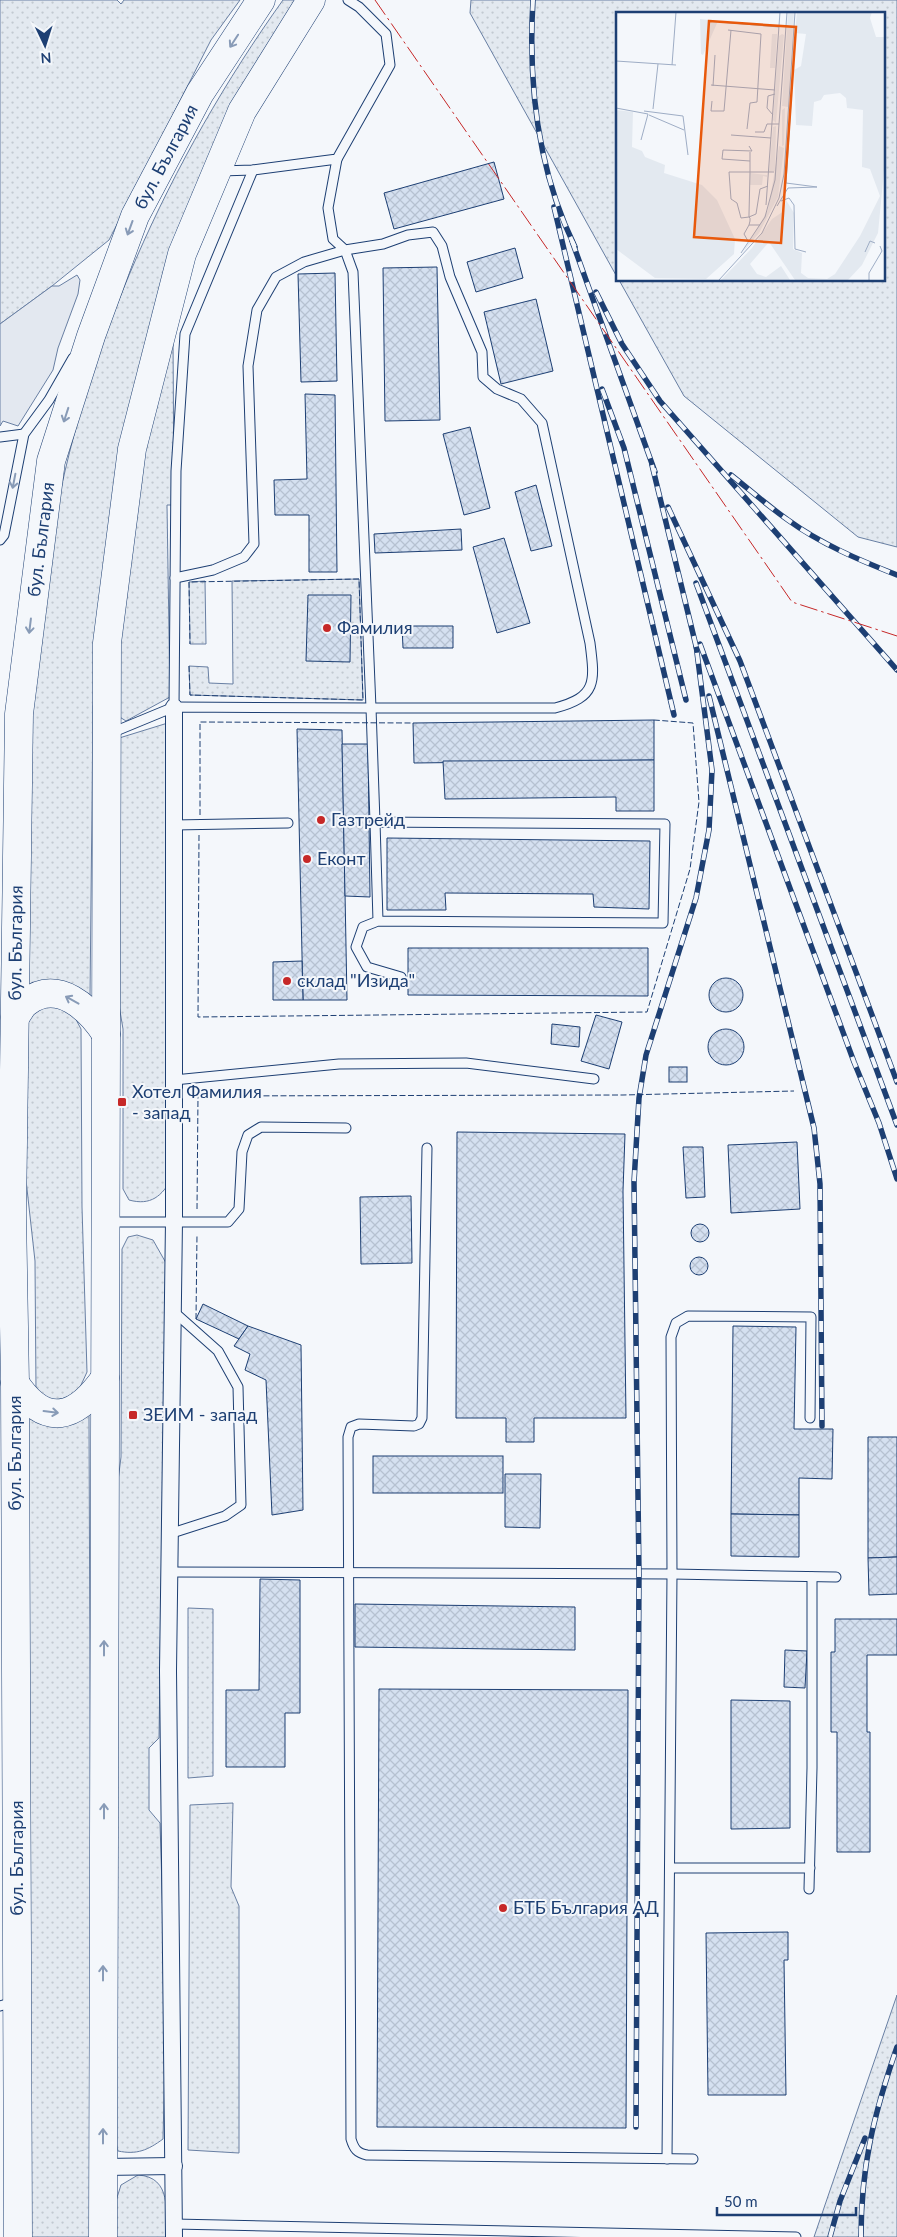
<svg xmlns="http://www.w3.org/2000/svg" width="897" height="2237" font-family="Lato,sans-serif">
<defs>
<pattern id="grass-dots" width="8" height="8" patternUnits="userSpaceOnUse" patternTransform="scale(1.25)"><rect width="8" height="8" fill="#e3e9f0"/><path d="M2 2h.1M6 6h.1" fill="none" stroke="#c2c9d1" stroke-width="1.8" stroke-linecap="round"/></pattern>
<pattern id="building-cross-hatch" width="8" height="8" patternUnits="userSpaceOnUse" patternTransform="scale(1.25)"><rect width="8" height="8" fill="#d5e0f0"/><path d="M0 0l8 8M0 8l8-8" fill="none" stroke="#b6c1d1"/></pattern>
</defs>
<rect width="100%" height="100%" fill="#f4f7fb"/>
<g fill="url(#grass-dots)" stroke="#687fa3">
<polygon points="0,0 117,0 121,4 124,0 240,0 211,40 109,240 52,286 0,324"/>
<path d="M283 0H297L182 238 93 706 90 998 25 993C26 914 25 835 28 756 30 713 37 669 42 625 45 598 47 569 51 542 82 350 170 158 283 0Z"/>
<polygon points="471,0 897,0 897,547 858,537 684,396 619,280 883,280 883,14 617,14 617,277 470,13"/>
<polygon points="173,338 174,505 167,505 170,697 126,721 115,714 117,637 141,467"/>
<polygon points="359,579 363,700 190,695 189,666 208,667 209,683 233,684 232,581"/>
<polygon points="205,581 206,644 190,644 189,582"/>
<path d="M171 722 172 1178C162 1196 151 1206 129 1200L123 1189V1029L112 963 116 739Z"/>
<polygon points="54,1002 72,1012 81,1029 82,1207 87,1372 76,1396 49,1401 36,1390 35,1261 25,1171 27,1023 36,1009"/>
<path d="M137 1235 153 1240 166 1263 159 1738 149 1748V1810L160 1823 166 2016 163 2139C148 2150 137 2155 118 2151L114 2135 113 1521 121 1457 122 1249 128 1237Z"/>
<polygon points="26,1411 89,1413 92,2237 29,2237"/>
<polygon points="188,1608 213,1609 213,1776 188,1778"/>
<polygon points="233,1803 231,1887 239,1906 239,2153 188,2150 190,1805"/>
<polygon points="897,1995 897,2237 814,2237"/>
<path d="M138 2175C172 2177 166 2212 166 2237H114V2207L121 2185Z"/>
</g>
<polygon fill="#e3e8f0" stroke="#687fa3" points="77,275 80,280 78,294 58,348 53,370 18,426 3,421 0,426 0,324 52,286 59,286"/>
<g fill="url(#building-cross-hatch)" stroke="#1d3f73">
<polygon points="494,162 504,199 394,229 384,193"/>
<polygon points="515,248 523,278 476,292 467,262"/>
<polygon points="437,267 440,420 385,421 383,268"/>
<polygon points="335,273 337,381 301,382 298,274"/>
<polygon points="536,299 553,371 501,384 484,312"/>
<polygon points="305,394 335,395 337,572 309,572 309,515 275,515 274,480 307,479"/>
<polygon points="470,427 490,508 464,515 443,434"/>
<polygon points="536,485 552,546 531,551 515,492"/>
<polygon points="461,529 462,550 375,553 374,534"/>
<polygon points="504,538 530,623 497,633 473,547"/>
<polygon points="308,595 351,595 350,662 306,661"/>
<polygon points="402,626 453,626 453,648 403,648"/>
<polygon points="654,720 654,760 414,763 413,723"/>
<polygon points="297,729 342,730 347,1000 303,1000"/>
<polygon points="342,744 368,744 370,897 345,896"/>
<polygon points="654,760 654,811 616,811 616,797 445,799 443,761"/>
<polygon points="387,838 650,841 649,909 594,907 593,894 445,893 446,910 387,910"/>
<polygon points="408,948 648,948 648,996 408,995"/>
<polygon points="302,961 303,1000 273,1000 273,962"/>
<circle cx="726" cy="995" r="17"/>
<polygon points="596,1015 622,1022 609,1069 581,1061"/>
<polygon points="552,1024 580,1027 579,1047 551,1044"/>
<circle cx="726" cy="1047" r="18"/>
<rect x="669" y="1067" width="18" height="15"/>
<polygon points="457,1132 625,1134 623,1191 626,1418 534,1418 534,1442 506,1442 506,1418 456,1418"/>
<polygon points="797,1142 800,1209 731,1213 728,1145"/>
<polygon points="683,1147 703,1147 705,1197 686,1198"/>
<polygon points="411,1196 412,1263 361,1264 360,1197"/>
<circle cx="700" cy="1233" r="9"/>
<circle cx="699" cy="1266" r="9"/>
<polygon points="203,1304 248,1326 239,1339 196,1319"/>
<polygon points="248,1326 301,1345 303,1510 272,1515 266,1380 245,1370 250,1354 234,1346"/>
<polygon points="733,1326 796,1327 794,1429 833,1429 832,1479 799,1478 799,1515 731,1514"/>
<polygon points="868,1437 897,1437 897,1557 868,1558"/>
<rect x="373" y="1456" width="130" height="37"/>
<polygon points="505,1474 541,1474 540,1528 505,1527"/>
<polygon points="731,1514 799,1515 799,1557 731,1556"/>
<polygon points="897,1557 897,1594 869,1595 868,1558"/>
<polygon points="260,1579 300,1580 300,1713 285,1713 285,1767 226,1767 226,1690 259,1690"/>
<polygon points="355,1604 575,1607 575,1650 355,1647"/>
<polygon points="835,1619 897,1619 897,1655 867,1655 867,1732 870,1732 870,1852 837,1852 837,1732 831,1732 831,1652 835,1652"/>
<polygon points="785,1650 807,1651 805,1688 784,1687"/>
<polygon points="379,1689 628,1690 626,2128 377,2127"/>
<polygon points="731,1700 790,1701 790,1828 731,1829"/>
<polygon points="788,1932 788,1960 784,1960 786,2095 708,2095 706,1933"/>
</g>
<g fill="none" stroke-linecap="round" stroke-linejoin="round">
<g stroke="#1d3f73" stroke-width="11">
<g id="service">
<polyline points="220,171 253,170 337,159 390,65 386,34 359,7 348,0"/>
<polyline points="0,437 24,434"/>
<polyline points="0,540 4,535 24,434 49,400 73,358"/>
<path d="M175 578 213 570 244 557 254 544 248 366 257 310 276 277 304 262 345 250 383 244 408 235 433 232 442 246 450 277 482 352 483 377 497 389 521 399 542 423 590 643C595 682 597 697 555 708H371L353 272 345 250 333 239 328 208 337 159"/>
<polyline points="174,707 176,471 185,334 253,170"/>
<polyline points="111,733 174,707 371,708 375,822"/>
<polyline points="174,825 288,823"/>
<polyline points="378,921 375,822 665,824 663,923 378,921 363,927 356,947 367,967 401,977"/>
<polyline points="174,1080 339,1064 466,1063 594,1079"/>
<path d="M427 1148 422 1418 419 1424 414 1426 359 1424 351 1427 348 1437 351 2139C354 2149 357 2153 367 2155L693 2159"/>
<polyline points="108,1222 228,1222 239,1209 242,1152 248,1135 261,1127 346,1128"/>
<polyline points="169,1534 225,1516 241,1505 238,1387 218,1351 173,1311"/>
<polyline points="168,1572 672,1574 836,1577"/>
<polyline points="670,1868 810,1868"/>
<polyline points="809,1889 812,1768 812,1577"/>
<polyline points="0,2006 14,2002"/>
<polyline points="667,2159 672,1574 671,1337 676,1323 688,1316 811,1317 810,1418"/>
<polyline points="174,2224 796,2237"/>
</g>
</g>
<g stroke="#1d3f73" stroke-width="18">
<g id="minor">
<polyline points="174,707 174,1221 168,1671 174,2237"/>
<polyline points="103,2167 174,2166"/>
</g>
</g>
<g stroke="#1d3f73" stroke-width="29">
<g id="trunk">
<path d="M15 1017C19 1012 22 1005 27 1002 58 978 90 1009 106 1034"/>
<path d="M15 1383C46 1429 76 1419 105 1378"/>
<path id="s1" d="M18 2237 15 1383 12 1213 19 714 51 461 91 336 135 216 200 93 261 0"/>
<polyline points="103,2237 107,643 132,449 182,254 242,111 311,0"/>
</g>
</g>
<use href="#service" stroke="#f4f7fb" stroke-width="9"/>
<use href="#minor" stroke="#f4f7fb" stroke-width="16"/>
<use href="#trunk" stroke="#f4f7fb" stroke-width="28"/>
<g stroke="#1d3f73" stroke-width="5.5">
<g id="rail">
<path d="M533 0C528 83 538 171 575 247"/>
<polyline points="554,207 674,715"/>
<polyline points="572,241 655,472"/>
<polyline points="596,292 622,344 660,401 897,670"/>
<polyline points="602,389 624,448 686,700"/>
<polyline points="652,465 697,650"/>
<path d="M731 475C750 490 768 506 788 520 821 544 859 560 897 575"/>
<polyline points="668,507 740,661 897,1082"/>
<polyline points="696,583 897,1125"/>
<polyline points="700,644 854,1062 879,1123 897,1179"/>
<polyline points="709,696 814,1128 820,1184 822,1426"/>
<polyline points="636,2127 639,1574 634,1182 639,1098 646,1055 696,898 709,830 712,770 696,645"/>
<polyline points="830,2237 840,2201 865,2138"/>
<path d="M861 2237C861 2165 874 2114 897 2047"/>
</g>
</g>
<use href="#rail" stroke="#f4f7fb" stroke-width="4" stroke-dasharray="11" stroke-linecap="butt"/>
<g stroke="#1d3f73" stroke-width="1" stroke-dasharray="6 2.5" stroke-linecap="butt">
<polyline points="189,666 190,695 363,700 359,579 189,582 190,644"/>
<polyline points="200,815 200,722 413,723"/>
<polyline points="199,835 198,1017 647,1012 690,869 699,802 693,723 654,720"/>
<polyline points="197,1209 198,1096 623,1095 794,1091"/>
<polyline points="196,1319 197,1234"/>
</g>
<polyline stroke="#c62828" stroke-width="1" stroke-dasharray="18 4 2.5 4" stroke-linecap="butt" points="375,0 792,602 897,636"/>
</g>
<defs><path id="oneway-shaft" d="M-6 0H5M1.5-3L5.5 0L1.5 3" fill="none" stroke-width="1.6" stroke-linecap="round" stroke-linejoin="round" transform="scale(1.25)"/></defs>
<g stroke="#889bb7">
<use href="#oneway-shaft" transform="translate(234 41) rotate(123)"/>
<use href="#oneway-shaft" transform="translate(130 228) rotate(110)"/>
<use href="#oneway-shaft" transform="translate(66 415) rotate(108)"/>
<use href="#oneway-shaft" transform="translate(14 481) rotate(101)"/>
<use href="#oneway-shaft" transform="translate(30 626) rotate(97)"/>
<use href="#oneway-shaft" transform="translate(72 1000) rotate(-151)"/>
<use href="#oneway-shaft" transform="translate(51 1412) rotate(7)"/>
<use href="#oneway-shaft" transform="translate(104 1648) rotate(-90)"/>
<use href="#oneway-shaft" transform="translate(104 1811) rotate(-90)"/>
<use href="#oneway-shaft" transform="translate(103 1973) rotate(-90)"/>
<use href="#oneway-shaft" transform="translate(103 2136) rotate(-90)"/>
</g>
<g fill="#c62828" stroke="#f4f7fb" stroke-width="2">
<circle cx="327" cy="628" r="5"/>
<circle cx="321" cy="820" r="5"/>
<circle cx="307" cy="859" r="5"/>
<circle cx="287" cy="981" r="5"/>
<rect x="117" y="1097" width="10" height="10" rx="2.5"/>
<rect x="128" y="1410" width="10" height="10" rx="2.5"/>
<circle cx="503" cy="1908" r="5"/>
</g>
<g text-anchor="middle" stroke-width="4" stroke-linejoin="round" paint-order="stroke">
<g font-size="18" fill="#1d3f73" stroke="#f4f7fb">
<text dy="6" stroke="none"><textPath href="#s1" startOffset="2104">бул. България</textPath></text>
<text dy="6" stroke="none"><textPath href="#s1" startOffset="1699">бул. България</textPath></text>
<text dy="6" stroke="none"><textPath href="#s1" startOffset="1294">бул. България</textPath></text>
<text transform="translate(15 1453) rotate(-90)" y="6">бул. България</text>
<text transform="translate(17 1858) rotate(-90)" y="6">бул. България</text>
</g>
<g font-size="18" fill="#1d3f73" stroke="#f4f7fb" text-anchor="start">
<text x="337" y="634">Фамилия</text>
<text x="331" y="826">Газтрейд</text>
<text x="317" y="865">Еконт</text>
<text x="297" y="987">склад "Изида"</text>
<text x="132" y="1098">Хотел Фамилия<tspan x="132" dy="21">- запад</tspan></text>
<text x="143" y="1421">ЗЕИМ - запад</text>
<text x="513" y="1914">БТБ България АД</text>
</g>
</g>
<g transform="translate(616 12)">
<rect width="269" height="269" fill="#f4f7fb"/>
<path d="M172 0H178L172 95 166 94ZM181 0H256L254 6 260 25H269V148L262 221 246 253 232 268H179L153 230 134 252 141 262 150 265 165 254 174 268H105L136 236 156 207 168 199 170 188 178 201 177 237 186 241 185 261 192 266 211 267 219 262 244 224 264 184 254 157 246 155 247 98 231 96 230 86 224 81 208 83 205 88 198 90 196 114 180 113 178 58 185 54 190 22 179 21ZM84 7 102 9 87 43 85 42ZM156 22H161L159 56H154ZM166 22 168 23 160 111 157 108 162 36 163 24ZM169 96 168 133 166 134V98ZM0 98 17 100 16 135 26 139 29 145 49 153 48 161 86 173 101 188 119 227 118 242 90 267 39 266 0 237ZM160 114 159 159 153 160 157 115ZM163 134 168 136 162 185 143 221 127 240 152 198ZM134 161 151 163V165L147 164 146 173H134Z" fill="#e3e9f0"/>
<path fill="none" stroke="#9eadc5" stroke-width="1" d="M103 10 163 15M112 18 145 22 141 90 134 91 131 117M0 49 60 53M56 53 60 0M95 73 159 78M97 74 99 43M96 89 95 99H108L115 18M175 90 170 171 201 175M0 96 32 102 25 128M37 97 42 52M28 99 67 104 72 143M33 103 68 118M157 103 151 96 152 84 159 82M139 120H148L151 112H163M115 123 155 126M133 134 136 139 107 138 106 147 134 149V140M134 149V160H158M165 189 173 186 178 193 179 237 190 240M150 193 164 0M161 194 172 176 201 175M133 213 134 209V206L133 205V202L134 160H113L115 187 121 191 125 206 133 205 140 202 144 177 152 174M132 229 128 222 133 213H144M249 240 254 229 259 231M125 241 149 205 159 168 171 0M103 268 146 221 163 186 168 162 179 0M253 268V261L266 239 264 234"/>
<path fill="#e8590c" fill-opacity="0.15" stroke="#e8590c" stroke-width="2.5" d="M93 9 180 15 165 231 78 225Z"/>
<rect width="269" height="269" fill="none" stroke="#1d3f73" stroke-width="2.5"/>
</g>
<g transform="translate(45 45) rotate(176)" stroke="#f4f7fb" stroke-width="4" paint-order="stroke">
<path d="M0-4L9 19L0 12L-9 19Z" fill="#1d3f73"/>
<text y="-8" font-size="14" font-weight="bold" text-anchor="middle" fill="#1d3f73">N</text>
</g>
<path d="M717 2207v8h139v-8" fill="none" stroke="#1d3f73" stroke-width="2.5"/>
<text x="724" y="2207" font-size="15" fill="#1d3f73" stroke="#f4f7fb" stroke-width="4" paint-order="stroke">50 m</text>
</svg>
